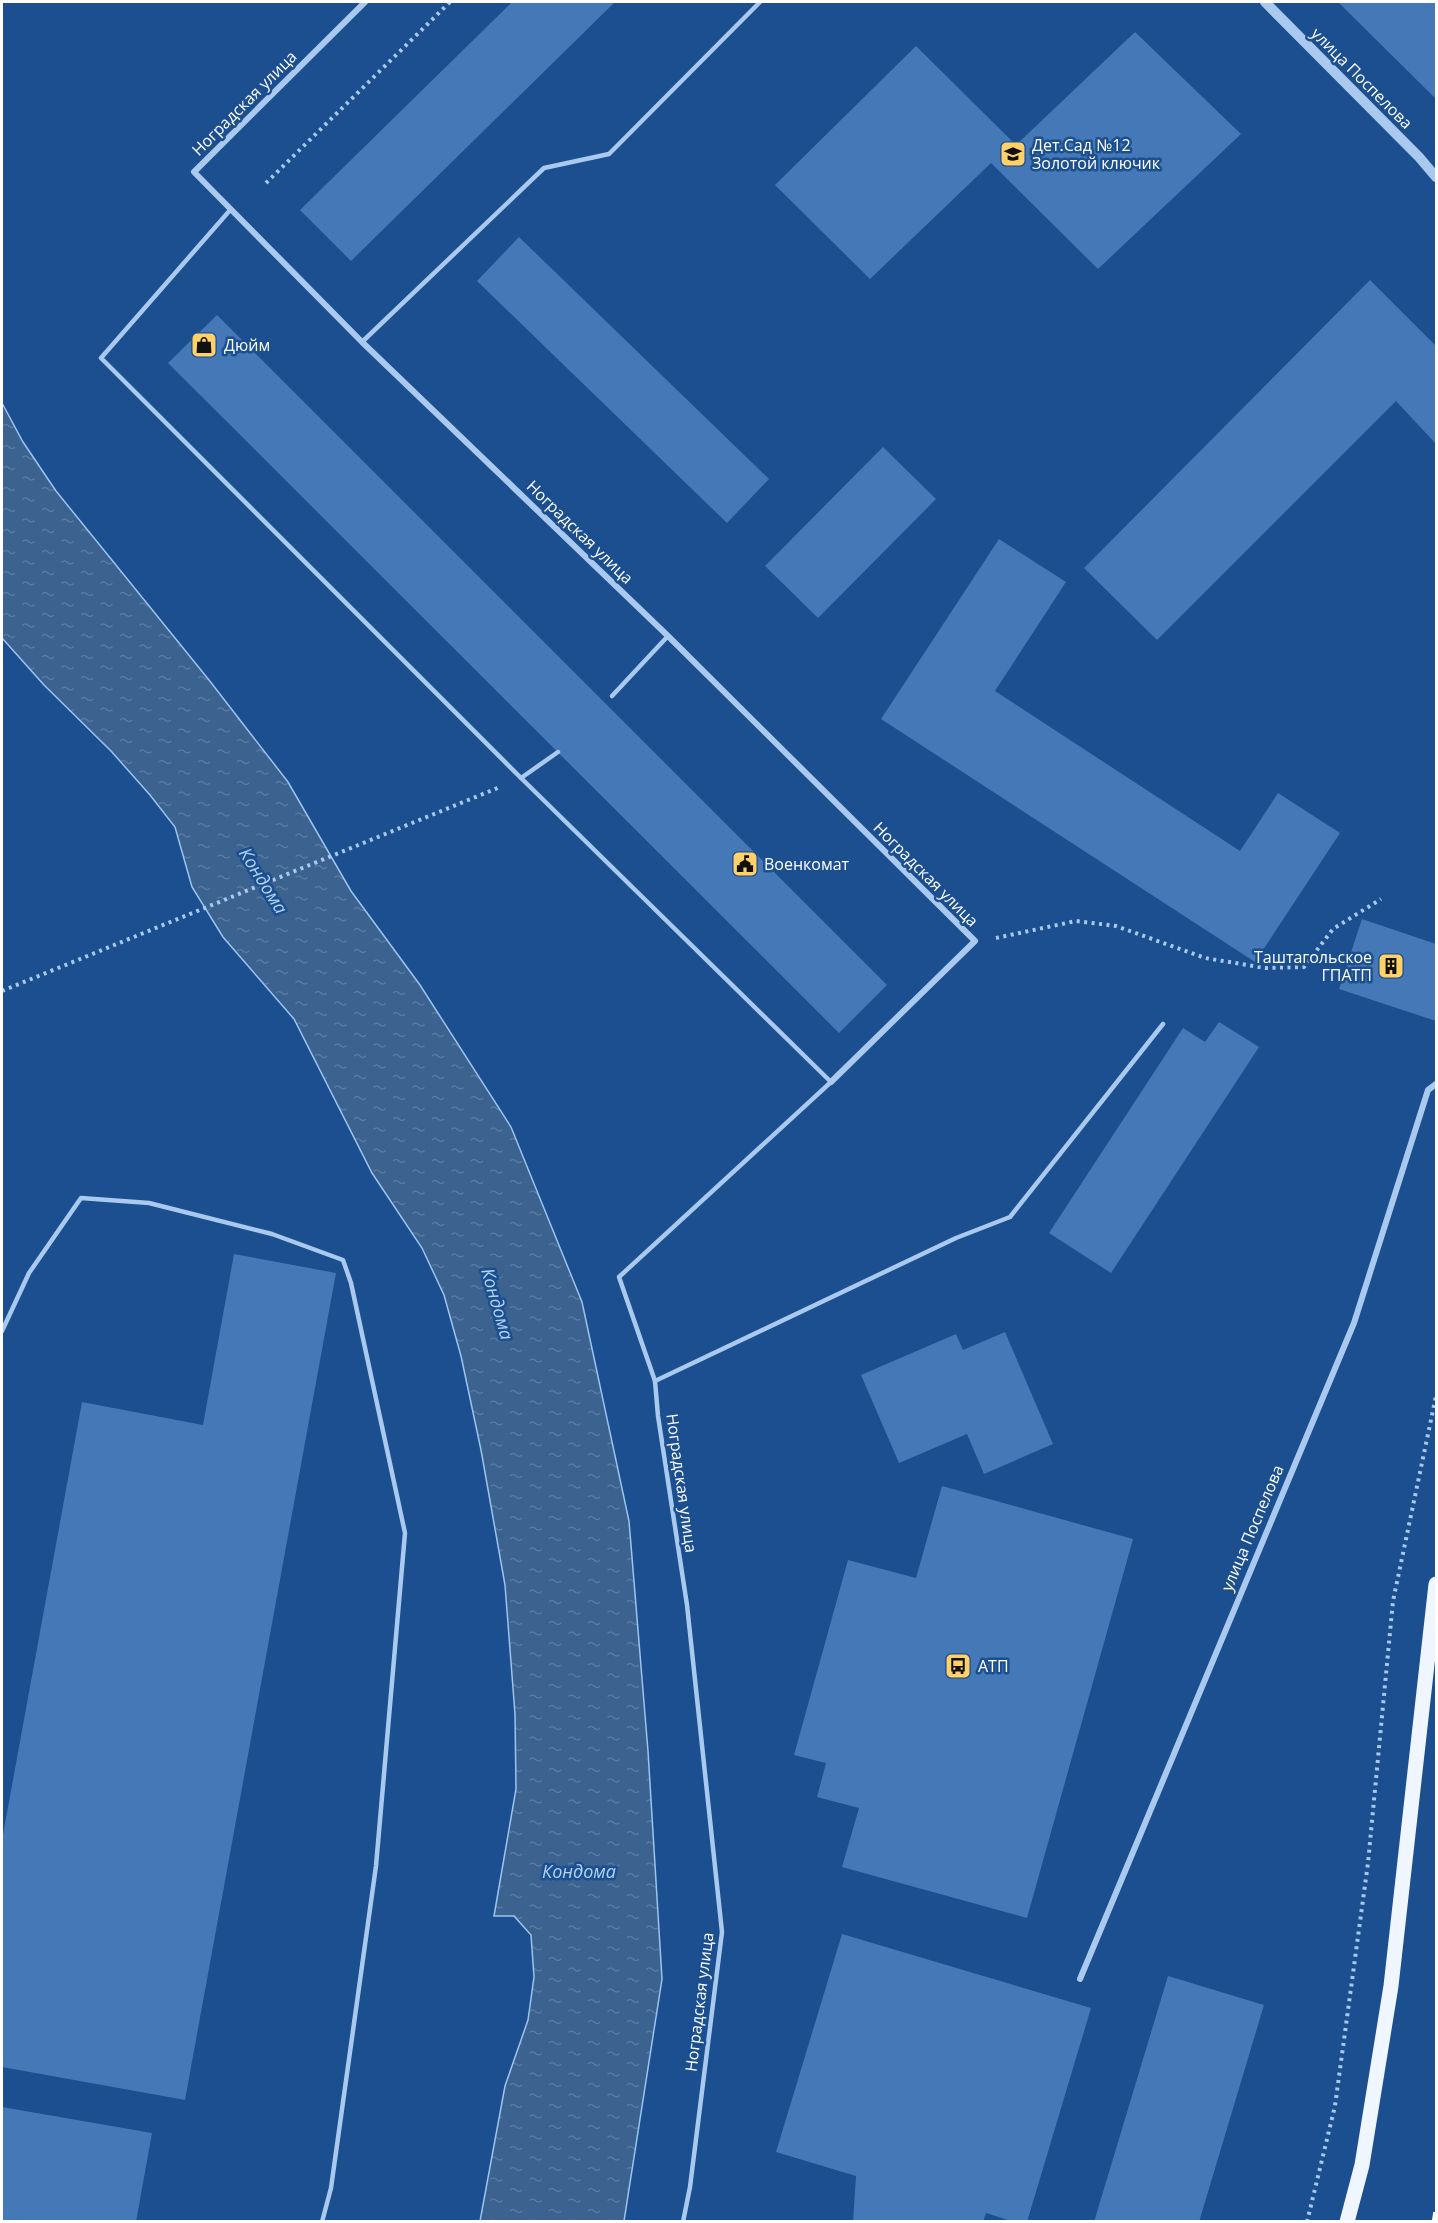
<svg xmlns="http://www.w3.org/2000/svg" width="1438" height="2223" font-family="'Open Sans',sans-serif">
<defs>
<pattern id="water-ripples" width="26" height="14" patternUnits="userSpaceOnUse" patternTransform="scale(1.5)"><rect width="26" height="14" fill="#3c6290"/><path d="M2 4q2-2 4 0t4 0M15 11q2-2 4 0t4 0" fill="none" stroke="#597aa1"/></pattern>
</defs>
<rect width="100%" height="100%" fill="#1b4f8f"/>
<polygon fill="url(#water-ripples)" stroke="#9cc4f0" stroke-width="1.5" points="2,403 23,442 56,491 209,680 288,782 351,891 420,985 511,1127 582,1302 629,1521 648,1751 662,1979 624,2221 480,2221 505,2086 528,2020 534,1977 531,1935 514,1916 494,1916 516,1789 515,1714 505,1585 481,1450 461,1356 444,1295 422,1248 372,1173 294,1019 223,937 192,887 175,827 150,795 111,751 44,685 2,638"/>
<g fill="#4478b7">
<polygon points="512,2 615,2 351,261 300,210"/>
<polygon points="1338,2 1436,2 1436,99"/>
<polygon points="1135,32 1241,134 1098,269 991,163 870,279 775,185 916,46 1016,145"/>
<polygon points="519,237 769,479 727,523 477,281"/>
<polygon points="1370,280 1436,346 1436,444 1396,401 1157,640 1084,568"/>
<polygon points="217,315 887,985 839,1033 168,363"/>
<polygon points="883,447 936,499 818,618 765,566"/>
<polygon points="999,539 1066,582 995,691 1240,851 1278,793 1340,833 1255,962 881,719"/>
<polygon points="1362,919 1436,944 1436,1021 1339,989"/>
<polygon points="1219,1022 1259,1047 1111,1273 1049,1233 1183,1028 1205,1042"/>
<polygon points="234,1254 336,1273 185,2100 2,2067 2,1840 82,1402 203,1425"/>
<polygon points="1005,1332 1053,1444 984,1474 967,1434 899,1463 861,1375 956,1334 963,1350"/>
<polygon points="942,1486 1133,1539 1027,1918 842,1867 859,1808 817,1797 826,1763 794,1755 848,1560 916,1578"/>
<polygon points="842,1934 1091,2008 1027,2222 1014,2222 986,2213 983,2222 853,2222 856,2176 776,2152"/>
<polygon points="1168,1976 1264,2005 1199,2222 1094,2222"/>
<polygon points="2,2107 152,2133 136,2222 2,2222"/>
</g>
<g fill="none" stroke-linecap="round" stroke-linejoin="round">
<g stroke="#a9c9ee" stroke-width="4" stroke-dasharray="3 4.5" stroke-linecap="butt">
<polyline points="266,183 450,2"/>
<polyline points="996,938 1076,921 1116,926 1205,958 1265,968 1304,967 1333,929 1381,899"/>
<polyline points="2,991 500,787"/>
<polyline points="1307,2222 1335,2106 1368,1863 1393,1601 1436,1396"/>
</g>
<g stroke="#a9c9ee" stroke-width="4.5">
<polyline points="231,209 101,358 521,778 831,1082 619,1277 655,1381"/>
<polyline points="362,342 544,168 609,154 760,2"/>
<polyline points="612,696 668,636"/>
<polyline points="521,778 558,752"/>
<polyline points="2,1331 29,1273 81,1198 149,1203 272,1234 343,1260 351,1283 405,1533 376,1866 331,2188 322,2222"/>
<polyline points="683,2222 690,2187 722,1932 687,1605 658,1416 655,1381 956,1238 1010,1217 1163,1024"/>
</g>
<g stroke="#a9c9ee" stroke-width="6">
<polyline points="365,2 194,172 362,342 668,636 975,941 831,1082"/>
<polyline points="1080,1979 1354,1323 1428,1090 1436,1084"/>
</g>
<polyline stroke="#a9c9ee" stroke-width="10" points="1265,2 1419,157 1436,177"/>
<polyline stroke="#f0f6ff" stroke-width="15" points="1347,2222 1362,2165 1391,1986 1436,1584"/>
<polyline stroke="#fff" stroke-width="4.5" stroke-dasharray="10 4.5" stroke-linecap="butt" points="1434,2222 1436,2209"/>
</g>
<defs>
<g id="school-square" transform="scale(1.35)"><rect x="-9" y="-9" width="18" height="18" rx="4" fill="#ffd166" stroke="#1b4f8f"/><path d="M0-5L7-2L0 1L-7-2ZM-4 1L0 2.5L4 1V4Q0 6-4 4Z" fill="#111"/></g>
<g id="shop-square" transform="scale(1.35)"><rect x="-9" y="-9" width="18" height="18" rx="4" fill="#ffd166" stroke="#1b4f8f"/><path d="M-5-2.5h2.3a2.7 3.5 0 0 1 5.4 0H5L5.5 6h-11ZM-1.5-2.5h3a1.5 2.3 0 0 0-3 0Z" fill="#111"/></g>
<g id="civic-square" transform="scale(1.35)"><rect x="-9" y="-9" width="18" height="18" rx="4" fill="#ffd166" stroke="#1b4f8f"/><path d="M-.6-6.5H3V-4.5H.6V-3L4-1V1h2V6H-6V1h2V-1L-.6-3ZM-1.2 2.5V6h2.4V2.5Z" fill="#111"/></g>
<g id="building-square" transform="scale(1.35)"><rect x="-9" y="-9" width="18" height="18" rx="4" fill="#ffd166" stroke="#1b4f8f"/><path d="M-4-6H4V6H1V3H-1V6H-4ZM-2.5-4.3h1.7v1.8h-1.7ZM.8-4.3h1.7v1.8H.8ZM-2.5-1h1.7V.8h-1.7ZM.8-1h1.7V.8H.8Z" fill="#111"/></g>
<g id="bus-square" transform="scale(1.35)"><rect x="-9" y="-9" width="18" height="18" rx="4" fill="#ffd166" stroke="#1b4f8f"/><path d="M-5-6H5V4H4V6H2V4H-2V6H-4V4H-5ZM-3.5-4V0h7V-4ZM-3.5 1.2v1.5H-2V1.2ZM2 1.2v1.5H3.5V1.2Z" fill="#111"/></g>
</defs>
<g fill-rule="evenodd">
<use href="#school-square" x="1013" y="154"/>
<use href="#shop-square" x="204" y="345"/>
<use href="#civic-square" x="745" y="864"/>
<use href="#building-square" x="1391" y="966"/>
<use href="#bus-square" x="958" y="1666"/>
</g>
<g text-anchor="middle" stroke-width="5" stroke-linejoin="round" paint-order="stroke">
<g font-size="16" fill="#fff" stroke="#1b4f8f">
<text transform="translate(1362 78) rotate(45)" y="6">улица Поспелова</text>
<text transform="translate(244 103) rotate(-45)" y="6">Ноградская улица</text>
<text transform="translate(580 532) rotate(44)" y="6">Ноградская улица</text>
<text transform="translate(926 874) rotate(45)" y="6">Ноградская улица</text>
<text transform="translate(682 1483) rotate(82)" y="6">Ноградская улица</text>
<text transform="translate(1252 1528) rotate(-67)" y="6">улица Поспелова</text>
<text transform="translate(699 2002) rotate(-83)" y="6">Ноградская улица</text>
</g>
<g font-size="16" fill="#fff" stroke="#1b4f8f" text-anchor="start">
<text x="1032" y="151">Дет.Сад №12<tspan x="1032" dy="18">Золотой ключик</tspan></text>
<text x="224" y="351">Дюйм</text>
<text x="764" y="870">Военкомат</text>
<text x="1372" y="963" text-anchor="end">Таштагольское<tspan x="1372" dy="18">ГПАТП</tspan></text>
<text x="978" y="1672">АТП</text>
</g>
<g font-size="18" font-style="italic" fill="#b5d3f5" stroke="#1b4f8f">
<text transform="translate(263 881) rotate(58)" y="6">Кондома</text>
<text transform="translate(497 1304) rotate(74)" y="6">Кондома</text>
<text x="579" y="1878">Кондома</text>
</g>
</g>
<rect width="1438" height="2223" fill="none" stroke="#ffffff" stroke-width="6"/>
</svg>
